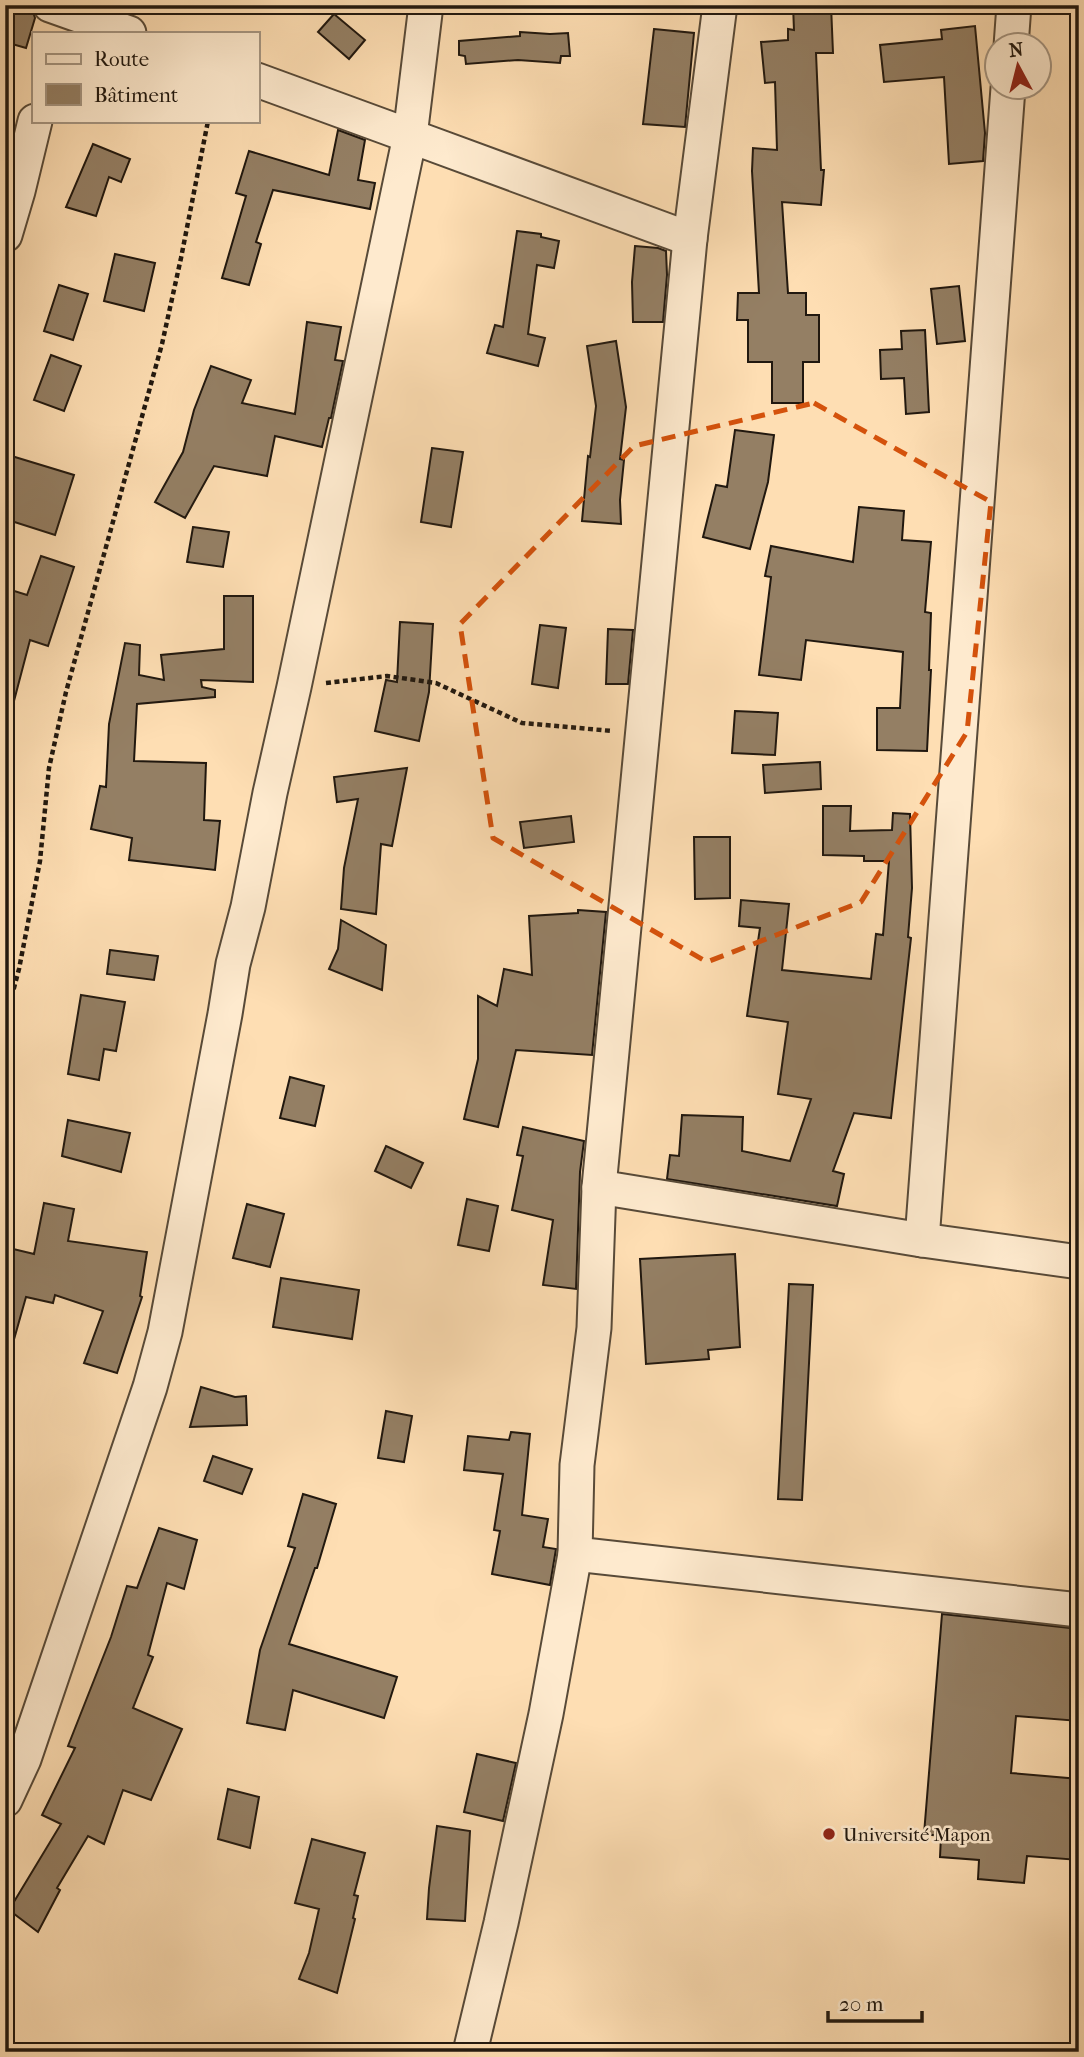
<svg xmlns="http://www.w3.org/2000/svg" width="1084" height="2057" font-family="'IM FELL French Canon',serif">
<rect width="100%" height="100%" fill="#fedeb3"/>
<filter id="stains"><feTurbulence type="fractalNoise" baseFrequency=".00286" numOctaves="4"/><feColorMatrix values="0 0 0 0 .2 0 0 0 0 .09 0 0 0 0 .02 0 0 0 .5 -.17"/></filter>
<radialGradient id="worn" r=".72"><stop offset=".6" stop-color="#630" stop-opacity="0"/><stop offset="1" stop-color="#630" stop-opacity=".3"/></radialGradient>
<g fill="#947f64" stroke="#21180f" stroke-width="2">
<polygon points="5,5 31,5 35,18 26,48 5,42"/>
<polygon points="793,5 831,5 833,53 816,53 821,170 824,170 821,205 782,202 788,293 806,293 806,315 819,315 819,362 803,362 803,403 772,403 772,362 748,362 748,320 737,320 738,293 759,293 752,171 753,148 777,150 775,82 765,83 761,42 788,40 788,29 794,30"/>
<polygon points="334,14 365,40 349,59 318,32"/>
<polygon points="975,26 985,133 983,161 949,164 944,77 884,82 880,45 942,39 941,30"/>
<polygon points="654,29 694,33 685,127 643,124"/>
<polygon points="520,32 550,34 568,33 570,56 561,56 560,63 518,60 466,64 465,56 459,55 459,41 520,36"/>
<polygon points="338,130 365,140 358,180 375,183 370,209 273,190 256,242 261,244 249,285 222,278 246,196 236,193 249,151 329,175"/>
<polygon points="93,144 130,159 121,182 109,177 96,216 66,207"/>
<polygon points="517,231 541,234 541,237 559,241 554,268 537,265 528,334 545,338 538,366 487,353 495,325 503,327"/>
<polygon points="635,246 658,248 666,251 667,275 663,322 633,322 632,282"/>
<polygon points="115,254 155,263 144,311 104,301"/>
<polygon points="59,285 88,294 73,340 44,331"/>
<polygon points="959,286 965,341 937,344 931,289"/>
<polygon points="307,322 341,327 335,360 343,361 331,418 329,418 322,447 275,436 267,476 214,466 185,518 155,502 183,452 194,410 211,366 251,380 242,403 295,414"/>
<polygon points="925,330 929,412 906,414 904,378 881,379 880,350 902,349 901,331"/>
<polygon points="616,341 626,407 620,459 624,460 620,500 621,524 582,521 588,456 590,457 596,406 587,346"/>
<polygon points="51,355 81,366 64,411 34,400"/>
<polygon points="735,430 774,435 768,482 750,549 703,537 716,485 727,487"/>
<polygon points="432,448 463,452 451,527 421,522"/>
<polygon points="5,454 74,475 55,535 5,519"/>
<polygon points="859,507 904,511 902,540 931,542 925,612 931,613 929,670 931,670 927,751 877,750 877,708 900,708 903,652 806,640 801,680 759,675 771,577 765,576 771,546 853,562"/>
<polygon points="193,527 229,532 223,567 187,562"/>
<polygon points="41,556 74,567 48,646 30,640 14,701 5,700 5,588 27,595"/>
<polygon points="224,596 253,596 253,682 201,680 202,687 215,690 215,697 137,704 134,761 206,763 204,820 220,821 215,870 129,860 132,838 91,829 100,786 106,787 109,724 125,643 140,645 139,675 164,680 161,655 224,649"/>
<polygon points="400,622 433,624 429,692 419,741 375,731 386,680 397,682"/>
<polygon points="540,625 566,628 558,688 532,684"/>
<polygon points="608,629 633,630 628,684 606,684"/>
<polygon points="735,711 778,713 775,755 732,753"/>
<polygon points="820,762 821,789 765,793 763,765"/>
<polygon points="407,768 392,846 381,844 376,914 341,909 344,868 358,799 337,802 334,777"/>
<polygon points="823,806 851,806 850,831 892,830 893,813 910,814 912,888 908,937 911,938 891,1118 854,1113 833,1171 844,1174 837,1206 667,1179 670,1155 679,1156 682,1115 743,1117 742,1151 790,1161 811,1099 778,1094 788,1022 747,1016 760,928 739,926 741,900 789,904 782,970 871,979 876,934 883,935 889,861 864,861 864,856 823,855"/>
<polygon points="571,816 574,842 524,848 520,822"/>
<polygon points="694,837 730,837 730,898 695,899"/>
<polygon points="578,910 606,912 592,1055 516,1050 498,1127 464,1119 478,1059 478,996 497,1006 504,969 532,975 529,916 578,913"/>
<polygon points="341,920 386,945 382,990 329,969 338,949"/>
<polygon points="110,950 158,956 154,980 107,974"/>
<polygon points="81,995 125,1002 116,1051 104,1049 99,1080 68,1074"/>
<polygon points="290,1077 324,1086 315,1126 280,1118"/>
<polygon points="68,1120 130,1133 121,1172 62,1156"/>
<polygon points="523,1127 584,1141 580,1172 576,1289 543,1285 553,1220 512,1210 523,1156 517,1155"/>
<polygon points="386,1146 423,1163 411,1188 375,1171"/>
<polygon points="467,1199 498,1206 489,1251 458,1245"/>
<polygon points="44,1203 74,1209 68,1241 147,1252 140,1296 142,1297 117,1373 84,1363 103,1311 55,1295 53,1303 26,1297 13,1343 5,1342 5,1247 34,1254"/>
<polygon points="247,1204 284,1214 270,1267 233,1258"/>
<polygon points="735,1254 740,1347 708,1350 709,1359 646,1364 640,1259"/>
<polygon points="281,1278 359,1290 352,1339 273,1327"/>
<polygon points="789,1284 813,1285 802,1500 778,1499"/>
<polygon points="201,1387 235,1397 246,1396 247,1425 190,1427"/>
<polygon points="386,1411 412,1416 404,1462 378,1458"/>
<polygon points="511,1432 530,1434 522,1515 548,1519 543,1547 556,1549 550,1585 492,1574 500,1531 494,1530 503,1474 464,1470 468,1436 509,1440"/>
<polygon points="213,1456 252,1469 242,1494 204,1481"/>
<polygon points="303,1494 336,1504 317,1568 315,1568 289,1644 397,1677 384,1718 293,1690 285,1730 247,1723 260,1650 295,1548 288,1546"/>
<polygon points="159,1528 197,1540 184,1589 167,1583 148,1655 153,1657 133,1708 182,1729 151,1800 123,1790 104,1844 88,1836 57,1888 60,1890 38,1932 9,1910 61,1824 42,1815 75,1748 68,1746 111,1637 127,1586 137,1588"/>
<polygon points="942,1614 1079,1629 1079,1721 1016,1716 1011,1773 1079,1779 1079,1860 1027,1856 1024,1883 978,1879 979,1860 940,1857 941,1836 924,1834"/>
<polygon points="477,1754 516,1763 503,1821 464,1812"/>
<polygon points="228,1789 259,1797 250,1848 218,1839"/>
<polygon points="437,1826 470,1831 465,1921 427,1919 429,1888"/>
<polygon points="312,1839 365,1853 354,1895 358,1896 353,1918 355,1919 337,1993 299,1979 309,1953 319,1909 295,1903"/>
</g>
<g fill="none" stroke-linecap="round" stroke-linejoin="round">
<g stroke="#584a38" stroke-width="37">
<g id="minor">
<polyline points="50,5 129,33"/>
<polyline points="720,5 690,239 599,1187 922,1240 1008,88"/>
<polyline points="1011,46 1014,5"/>
<polyline points="257,80 410,136 426,5"/>
<polyline points="5,235 18,191 35,121"/>
<polyline points="922,1240 1079,1262"/>
<polyline points="575,1554 1079,1610"/>
<polyline points="5,1800 24,1759 150,1387 165,1332 225,1014 233,964 248,907 270,793 294,687 410,136 690,239"/>
<polyline points="470,2052 501,1923 546,1714 575,1554 577,1465 594,1328 599,1187"/>
</g>
</g>
<g stroke="#21180f" stroke-width="4.5" stroke-dasharray="5 3.5" stroke-linecap="butt">
<polyline points="326,683 387,676 436,683 522,723 612,731"/>
<polyline points="5,1022 19,969 40,861 49,768 66,692 162,344 181,258 208,121"/>
</g>
<use href="#minor" stroke="#feeace" stroke-width="33"/>
</g>
<path fill="none" stroke="#d4520c" stroke-width="5" stroke-dasharray="14 9" stroke-linejoin="round" d="M814 403 991 502 967 732 861 902 707 962 493 838 460 624 634 446Z"/>
<circle fill="#8f2418" stroke="#feeace" stroke-width="2.5" cx="829" cy="1834" r="7"/>
<g text-anchor="middle" stroke-width="5" stroke-linejoin="round" paint-order="stroke">
<g font-size="19" fill="#21180f" stroke="#feeace" text-anchor="start">
<text x="843" y="1841">Université Mapon</text>
</g>
</g>
<rect width="1084" height="2057" fill="none" stroke="#fedeb3" stroke-width="28"/>
<rect x="7" y="7" width="1070" height="2043" fill="none" stroke="#21180f" stroke-width="3.5"/>
<rect x="14" y="14" width="1056" height="2029" fill="none" stroke="#21180f" stroke-width="2"/>
<rect x="32" y="32" width="228" height="91" fill="#feeace" stroke="#a69682" stroke-width="2"/>
<rect x="46" y="54" width="35" height="10" fill="#feeace" stroke="#a69682" stroke-width="2"/>
<text x="94" y="66" font-size="21" fill="#21180f">Route</text>
<rect x="46" y="84" width="35" height="21" fill="#947f64" stroke="#a69682" stroke-width="2"/>
<text x="94" y="102" font-size="21" fill="#21180f">Bâtiment</text>
<g transform="translate(1018 66) rotate(353)"><circle r="33" fill="#feeace" stroke="#a69682" stroke-width="2"/>
<path d="M0-5L12 26L0 18L-12 26Z" fill="#8f2418"/>
<text y="-10" font-size="19" font-weight="bold" text-anchor="middle" fill="#21180f">N</text>
</g>
<path d="M828 2011v10h94v-10" fill="none" stroke="#21180f" stroke-width="3.5"/>
<text x="839" y="2011" font-size="21" fill="#21180f" stroke="#feeace" stroke-width="5" paint-order="stroke">20 m</text>
<rect width="100%" height="100%" filter="url(#stains)"/>
<rect width="100%" height="100%" fill="url(#worn)"/>
</svg>
